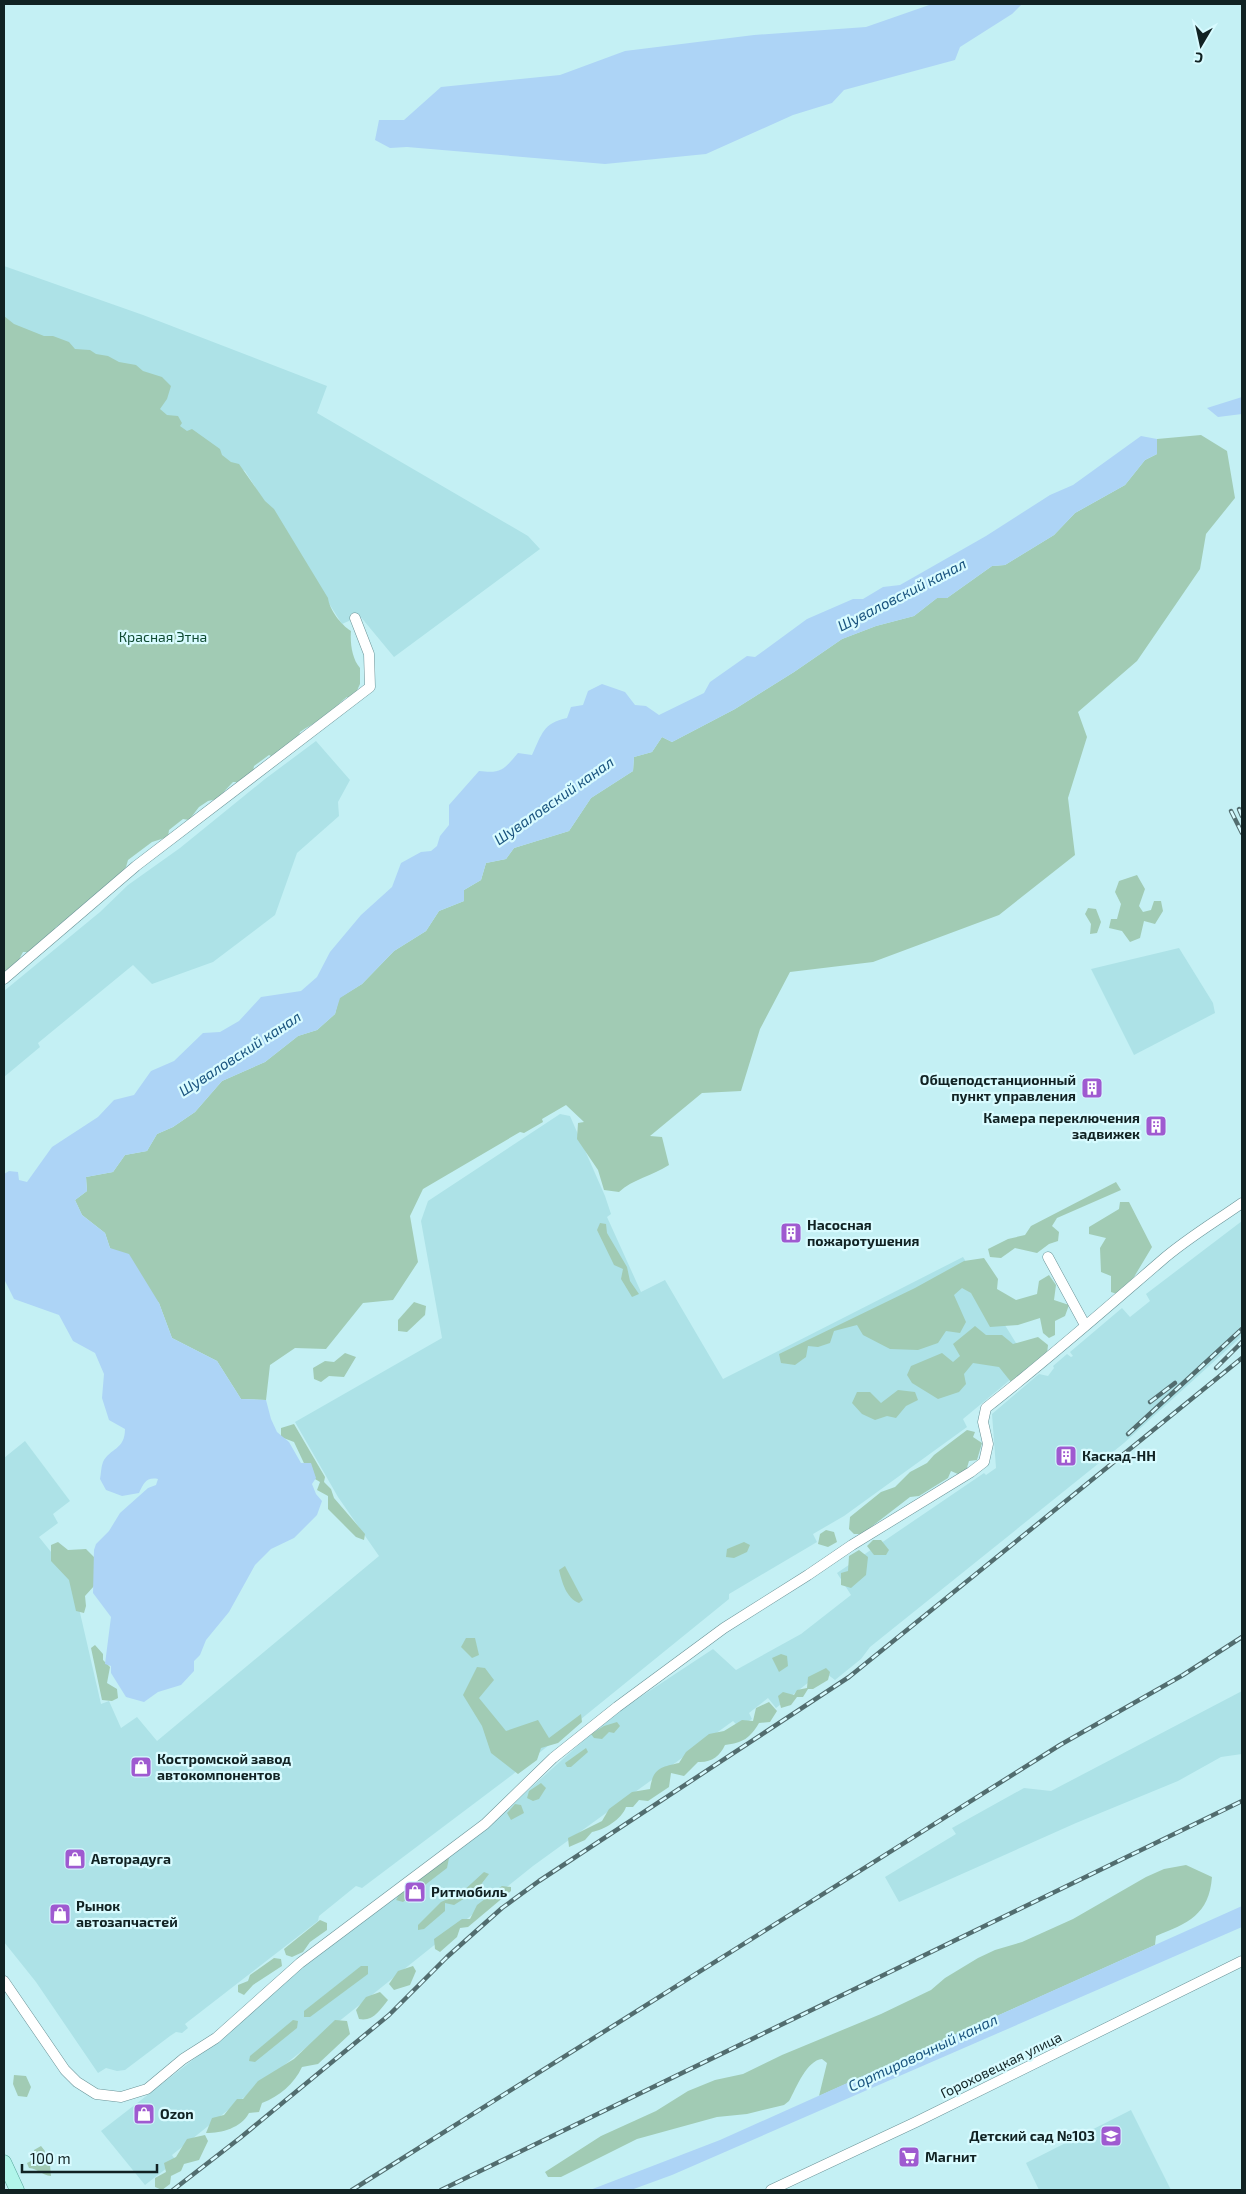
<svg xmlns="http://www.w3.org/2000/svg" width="1246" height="2194" font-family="'Exo 2',sans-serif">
<rect width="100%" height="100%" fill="#c4f0f4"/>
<g fill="#ade2e7">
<polygon points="4,266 143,315 327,386 317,413 528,536 540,549 394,657 360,616 342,624 245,471 4,323"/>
<polygon points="316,741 350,780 338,802 339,816 297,853 275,915 213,962 152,984 133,965 38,1043 40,1047 4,1077 4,991 100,912 128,885 180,848 265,779"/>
<polygon points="1179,948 1213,1003 1215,1013 1134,1055 1091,969"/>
<polygon points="560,1114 570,1116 605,1196 611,1214 607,1217 641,1292 665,1280 723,1379 963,1257 1029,1364 963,1419 967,1427 844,1516 813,1534 817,1542 729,1594 729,1599 512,1775 362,1888 356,1886 319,1916 318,1921 185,2024 188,2028 182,2033 176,2032 170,2036 125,2070 117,2071 106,2068 98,2073 36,1982 4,1942 4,1458 25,1441 70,1501 53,1514 58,1523 39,1537 72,1578 101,1704 109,1701 121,1728 137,1717 157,1741 379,1556 338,1497 295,1422 442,1338 421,1221 428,1201"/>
<polygon points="1242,1221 1242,1336 1124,1443 870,1647 861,1659 835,1680 823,1671 776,1708 768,1698 749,1713 752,1719 739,1727 733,1721 533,1866 172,2155 176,2161 145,2185 101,2131 216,2042 289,1977 478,1835 610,1717 713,1649 736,1670 801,1634 851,1595 837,1573 984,1473 986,1475 996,1468 992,1414 1039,1374 1048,1376 1054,1368 1053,1366 1067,1354 1071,1357 1073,1356 1070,1352 1122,1308 1130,1317 1150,1301 1146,1294"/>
<polygon points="1242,1691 1242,1754 1221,1757 1178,1781 1076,1823 899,1902 885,1877 956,1834 952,1828 1024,1788 1051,1791"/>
<polygon points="1131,2110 1171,2190 1039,2190 1026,2163"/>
</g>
<g fill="#a1cbb4">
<path d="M4 316 14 324 44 336H53L69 342 75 349 90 350 96 354 108 356 119 362 136 365 143 371 162 377 171 386 167 399 160 409 167 415 178 416 182 423 180 426 187 431 192 429 220 449 222 455 231 462 239 464 265 501 274 509 328 598C329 609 341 625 351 631 350 643 352 659 360 668V684L354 697H347C338 703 331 715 320 720 313 724 307 727 300 732L298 739 273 757 269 755 254 766 253 772 237 782H233L217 799 208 801 199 807 189 820 183 819 169 830 168 837 152 842 128 860 126 867 106 889 88 900 80 909 56 927 48 938 31 952H23L16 965 4 974Z"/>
<path d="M1201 435 1227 451 1235 498 1206 534 1200 569 1137 661 1078 712 1087 737 1068 798 1075 855 999 915 873 962 790 972 760 1029 741 1091 702 1093 650 1136 662 1137 669 1165C652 1176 633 1179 619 1192L604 1190 598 1170 577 1139 578 1123 584 1122 566 1105 542 1119 543 1122 524 1133 520 1132 423 1189 410 1216 418 1262 393 1300 363 1303 326 1349 295 1348 270 1365 266 1400 241 1399 217 1361 172 1338 159 1303 110 1248 105 1233 82 1215 75 1200 87 1191 86 1177 113 1172 125 1155 147 1151 157 1134 173 1127 195 1112 222 1081 265 1062 298 1036 317 1030 335 1014 339 998 362 984 394 951 426 931 439 911 464 901V890L481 880 486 863 506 859 514 848 569 831 591 798 633 771 634 757 652 752 662 737 672 742 735 709 794 672 842 639 876 626 914 616 937 598H947L992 566 1005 565 1054 535 1075 513 1125 485 1145 460 1157 454V439Z"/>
<polygon points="1137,875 1145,889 1139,906 1143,912 1151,910 1154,901 1161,901 1163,911 1155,924 1144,921 1140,938 1130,942 1122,931 1109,928 1111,919 1117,919 1121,904 1115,892 1119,881"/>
<polygon points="1088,908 1096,909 1101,922 1097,933 1090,934 1091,924 1085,914"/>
<polygon points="1116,1182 1121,1190 1057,1218 1052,1226 1059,1232 1058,1241 1049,1244 1037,1253 1015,1248 1001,1258 990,1257 988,1249 1008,1239 1025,1235 1031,1226"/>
<polygon points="1120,1202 1129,1202 1152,1247 1134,1277 1117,1294 1111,1292 1111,1276 1101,1272 1100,1248 1106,1238 1089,1234 1089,1227 1119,1209"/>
<polygon points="600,1223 606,1224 607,1233 627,1267 630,1281 639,1294 632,1297 621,1279 623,1269 614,1265 597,1230"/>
<polygon points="984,1258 998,1279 997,1289 1016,1300 1037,1294 1039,1281 1049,1275 1056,1285 1054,1300 1069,1305 1065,1316 1055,1321 1055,1335 1049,1338 1043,1333 1040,1318 1018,1325 990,1327 971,1293 962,1288 954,1295 966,1322 960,1333 946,1331 938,1343 918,1350 890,1349 863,1335 857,1325 834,1331 830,1343 818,1347 808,1346 806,1357 795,1365 781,1363 779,1354 915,1288 964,1261"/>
<polygon points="414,1302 426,1306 425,1315 407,1332 398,1331 398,1320"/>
<polygon points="975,1326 986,1335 1002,1335 1013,1344 1038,1337 1048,1345 1047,1354 1011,1382 999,1367 973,1363 964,1374 966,1384 959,1392 938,1399 912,1383 907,1375 911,1366 942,1353 953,1362 960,1356 953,1344"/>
<polygon points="345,1353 356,1357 344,1377 329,1376 321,1382 314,1379 313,1368 325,1361 334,1362"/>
<polygon points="898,1390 915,1392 918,1400 906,1406 896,1418 887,1416 875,1420 862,1414 852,1403 857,1392 870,1392 881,1403"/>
<polygon points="294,1424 325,1477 324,1482 331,1489 334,1498 365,1534 364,1540 356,1537 328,1509 328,1496 317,1490 320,1482 310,1476 294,1442 281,1437 281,1428"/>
<polygon points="967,1430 975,1432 973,1437 982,1443 977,1460 969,1461 966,1471 960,1475 951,1471 948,1478 919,1496 910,1497 862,1534 854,1534 849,1529 850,1517 881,1492 895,1487 910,1472 927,1463 934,1455"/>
<polygon points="826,1530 834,1532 837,1542 828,1547 818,1544 820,1534"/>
<polygon points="873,1540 881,1540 889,1550 886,1555 874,1555 867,1546"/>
<polygon points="58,1542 68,1550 86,1549 98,1561 94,1586 85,1596 86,1606 84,1613 76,1611 69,1580 51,1561 51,1545"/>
<polygon points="744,1542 750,1545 747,1552 734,1558 726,1557 727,1549"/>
<polygon points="859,1550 868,1557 866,1575 851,1588 841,1585 841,1573 848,1571 849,1556"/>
<path d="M565 1566 583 1600 579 1603C566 1598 562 1582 559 1570Z"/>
<polygon points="466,1638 475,1638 479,1655 472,1658 461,1647"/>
<polygon points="95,1645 103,1654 103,1660 110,1667 107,1683 117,1689 118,1698 112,1701 102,1700 91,1648"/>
<polygon points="781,1654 787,1656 788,1666 779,1672 772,1658"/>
<polygon points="477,1667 485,1668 494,1680 479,1698 506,1731 538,1720 549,1738 581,1714 582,1722 558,1743 541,1748 537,1760 518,1774 491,1753 482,1726 463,1695"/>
<polygon points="826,1668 830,1672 828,1680 813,1689 808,1689 803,1697 797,1697 791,1705 781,1708 778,1696 783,1692 794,1695 797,1690 807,1688 808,1677"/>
<path d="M769 1702 777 1711 770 1722 759 1723C750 1738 743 1743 725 1745 720 1756 711 1763 698 1762L684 1776 671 1773 669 1787 648 1801 639 1800 633 1807H626C622 1819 604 1830 592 1832L585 1840 569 1847 568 1838 602 1821 609 1809 632 1792 650 1789C653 1768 661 1767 679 1763L686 1752 709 1734 724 1731 742 1720 753 1721 756 1708Z"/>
<polygon points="617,1722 620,1726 614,1733 609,1732 602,1739 594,1738 591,1734 604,1726"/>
<polygon points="586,1748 588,1752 571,1767 567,1767 565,1763"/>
<polygon points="541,1783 546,1788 539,1799 533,1801 527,1798 529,1791"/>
<polygon points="515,1804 521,1805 524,1813 511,1820 507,1813"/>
<polygon points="443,1858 449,1858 447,1868 403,1902 396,1900 399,1895"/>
<path d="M1186 1865 1212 1877C1209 1915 1188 1923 1156 1936L1155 1945 819 2096 827 2063 822 2059C807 2060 796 2088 789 2101L784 2105 747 2114 717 2117 637 2139 561 2177H548L545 2172 601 2136 656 2111 688 2091 715 2080 743 2074 782 2055 881 2014 931 1990 945 1978 978 1958 995 1950 1022 1942 1073 1919 1146 1877 1164 1869Z"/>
<polygon points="484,1872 489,1874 476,1891 454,1905 445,1903 445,1911 424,1929 418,1930 418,1925 441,1902 461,1893"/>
<polygon points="502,1886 511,1887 511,1891 468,1927 460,1928 457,1937 440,1952 435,1949 434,1939 462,1919 470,1919 477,1905"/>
<polygon points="320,1920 327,1923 327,1930 310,1942 303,1952 292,1957 286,1955 284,1949"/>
<polygon points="274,1958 281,1959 282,1966 253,1985 244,1995 238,1992 238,1985 248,1981 250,1975"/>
<polygon points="361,1966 368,1966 368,1974 310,2017 304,2017 304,2011"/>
<polygon points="413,1966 416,1971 410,1985 394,1990 389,1984 398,1971"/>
<path d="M380 1992 388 2000C380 2010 373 2022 359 2019L356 2010 366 1997Z"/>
<polygon points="293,2020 298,2021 297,2028 255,2062 249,2061 250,2056"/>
<path d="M335 2020 347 2021 350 2034 318 2064 302 2067C294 2084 280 2096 262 2103L259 2112 249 2113C241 2128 222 2133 206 2133L212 2118 224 2115 237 2099H243L258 2081 294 2059Z"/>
<polygon points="14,2075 26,2076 31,2087 27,2097 18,2096 13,2084"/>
<polygon points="205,2135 208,2141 199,2160 184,2164 181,2171 171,2176 170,2184 162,2190 155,2187 155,2178 166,2172 164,2163 176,2157 187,2139"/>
<path d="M41 2146 45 2151 43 2161 50 2165 51 2176C42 2175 38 2169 29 2168L27 2163 35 2159 34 2150Z"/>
</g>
<g fill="#add4f6">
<polygon points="932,4 1022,4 1012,14 960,47 955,60 844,90 832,103 793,115 706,154 605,164 407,147 390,148 375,140 379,120 404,120 441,87 560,75 625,51 754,35 866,27"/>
<polygon points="1242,397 1242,414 1218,417 1207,408"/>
<path d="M1141 436 1157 439V454L1145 460 1125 485 1075 513 1054 535 1005 565 992 566 947 598H937L914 616 876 626 842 639 794 672 735 709 672 742 662 737 652 752 634 757 633 771 591 798 569 831 514 848 506 859 486 863 481 880 464 890V901L439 911 426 931 394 951 362 984 340 998 335 1014 317 1030 298 1036 265 1062 222 1081 195 1112 173 1127 157 1134 147 1151 125 1155 113 1172 86 1177 87 1191 75 1200 82 1215 105 1233 110 1248 129 1254 159 1303 172 1338 217 1361 241 1399 266 1400 271 1419 277 1432 289 1442 301 1463H311L316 1478 312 1484 316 1494 322 1501 317 1515 294 1538 271 1549 255 1565 229 1612 206 1640 200 1655 194 1661V1671L181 1685 158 1692 144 1702 126 1697 111 1673V1666L105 1664 111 1617 93 1593 94 1550 96 1544 109 1531 120 1513 148 1488 156 1485 158 1479C146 1477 144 1483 139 1493L122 1496 106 1490 100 1479C101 1474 101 1467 103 1462 110 1448 125 1450 125 1429L109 1420 102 1398 104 1374 95 1353 73 1341 59 1315 14 1299 5 1281 4 1272V1174L9 1171 18 1172 19 1180 27 1182 52 1147 98 1117 114 1100 134 1095 151 1071 174 1061 203 1033 220 1032 239 1021 261 997 301 991 317 977 330 952 361 915 392 887 401 863 421 852 431 851 437 846 440 836 449 825V805L479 771C502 774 504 769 518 753L532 755C542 734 543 723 567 718L571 707 583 705 588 691 602 684 625 692 635 705 646 706 659 715 704 693 710 682 747 656 755 657 807 619 853 599H863L883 587 900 585 986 536 1050 495 1073 485Z"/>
<polygon points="1242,1906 1242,1927 672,2175 631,2190 590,2190 720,2140"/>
</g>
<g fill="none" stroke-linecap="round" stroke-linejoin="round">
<g stroke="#6a9397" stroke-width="11">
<g id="minor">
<polyline points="4,979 136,866 370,687 369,654 355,618"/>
<polyline points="1048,1257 1085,1325"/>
<path d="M4 1981 65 2070 77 2082 96 2094 121 2097 147 2089 183 2059 216 2038 300 1963 485 1824 553 1758 617 1707 724 1628 808 1575 852 1545 971 1472 984 1462 988 1444 983 1422 986 1408C1046 1361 1103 1311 1161 1261 1186 1239 1215 1222 1242 1203"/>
<polyline points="771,2190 916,2122 1242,1961"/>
</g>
</g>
<g stroke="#57a79b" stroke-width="15">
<polyline id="major" points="4,2162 17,2190"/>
</g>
<use href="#minor" stroke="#fff" stroke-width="10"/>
<use href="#major" stroke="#b1f5ea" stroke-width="14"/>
<g stroke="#526d6f" stroke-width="4.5">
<g id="rail">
<polyline points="1239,809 1242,816"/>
<polyline points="1231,811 1242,833"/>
<polyline points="1216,1368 1242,1342"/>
<polyline points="1150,1402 1175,1383"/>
<polyline points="1128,1434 1242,1329"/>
<polyline points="173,2190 240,2138 389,2015 447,1957 502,1908 539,1881 849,1677 1242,1358"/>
<polyline points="352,2190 1060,1745 1183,1675 1242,1637"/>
<polyline points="441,2190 1242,1801"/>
</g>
</g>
<use href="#rail" stroke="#d8fbff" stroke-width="2.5" stroke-dasharray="8" stroke-linecap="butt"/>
</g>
<defs>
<g id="building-square" transform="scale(1.125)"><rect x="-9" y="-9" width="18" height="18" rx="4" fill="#9f5ad0" stroke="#d8fbff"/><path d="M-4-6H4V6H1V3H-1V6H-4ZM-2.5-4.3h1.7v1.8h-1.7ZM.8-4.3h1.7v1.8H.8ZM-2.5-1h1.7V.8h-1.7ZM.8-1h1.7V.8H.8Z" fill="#fff"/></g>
<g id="shop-square" transform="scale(1.125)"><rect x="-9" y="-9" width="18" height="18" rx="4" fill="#9f5ad0" stroke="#d8fbff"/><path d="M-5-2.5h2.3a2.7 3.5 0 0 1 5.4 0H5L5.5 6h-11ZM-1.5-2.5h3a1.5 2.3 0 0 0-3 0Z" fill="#fff"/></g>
<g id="school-square" transform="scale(1.125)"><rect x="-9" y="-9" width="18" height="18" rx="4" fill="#9f5ad0" stroke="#d8fbff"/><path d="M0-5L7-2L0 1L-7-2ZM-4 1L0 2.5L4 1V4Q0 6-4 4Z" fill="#fff"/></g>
<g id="supermarket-square" transform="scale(1.125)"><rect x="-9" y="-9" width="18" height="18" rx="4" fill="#9f5ad0" stroke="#d8fbff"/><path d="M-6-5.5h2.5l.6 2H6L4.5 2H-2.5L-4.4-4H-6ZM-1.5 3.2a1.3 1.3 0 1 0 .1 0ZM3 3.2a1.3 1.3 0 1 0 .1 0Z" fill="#fff"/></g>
</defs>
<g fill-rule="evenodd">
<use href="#building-square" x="1092" y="1088"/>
<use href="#building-square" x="1156" y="1126"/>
<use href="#building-square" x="791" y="1233"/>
<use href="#building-square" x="1066" y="1456"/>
<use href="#shop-square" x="141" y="1767"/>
<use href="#shop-square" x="75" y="1859"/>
<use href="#shop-square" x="415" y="1892"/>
<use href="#shop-square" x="60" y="1914"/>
<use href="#shop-square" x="144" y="2114"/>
<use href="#school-square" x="1111" y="2136"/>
<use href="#supermarket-square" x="909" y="2157"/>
</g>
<g text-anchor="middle" stroke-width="4.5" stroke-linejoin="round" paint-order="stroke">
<g font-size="14" fill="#104c33" stroke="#d8fbff">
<text x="163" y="642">Красная Этна</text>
</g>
<g font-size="14" font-weight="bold" fill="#112223" stroke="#d8fbff" text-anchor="start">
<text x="1076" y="1085" text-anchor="end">Общеподстанционный<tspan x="1076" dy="16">пункт управления</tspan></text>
<text x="1140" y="1123" text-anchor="end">Камера переключения<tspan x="1140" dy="16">задвижек</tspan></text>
<text x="807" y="1230">Насосная<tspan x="807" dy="16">пожаротушения</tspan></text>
<text x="1082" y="1461">Каскад-НН</text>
<text x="157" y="1764">Костромской завод<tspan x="157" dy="16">автокомпонентов</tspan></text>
<text x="91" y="1864">Авторадуга</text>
<text x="431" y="1897">Ритмобиль</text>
<text x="76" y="1911">Рынок<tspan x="76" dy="16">автозапчастей</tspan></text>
<text x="160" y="2119">Ozon</text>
<text x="1095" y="2141" text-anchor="end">Детский сад №103</text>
<text x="925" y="2162">Магнит</text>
</g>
<g font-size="14" fill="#112223" stroke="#d8fbff">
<text transform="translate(1001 2065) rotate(-26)" y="5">Гороховецкая улица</text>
</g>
<g font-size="15" font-style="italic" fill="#1a547f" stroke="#d8fbff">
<text transform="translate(902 595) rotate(-27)" y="5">Шуваловский канал</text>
<text transform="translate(554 801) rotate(-35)" y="5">Шуваловский канал</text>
<text transform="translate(240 1054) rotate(-33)" y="5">Шуваловский канал</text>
<text transform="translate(923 2053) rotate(-25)" y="5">Сортировочный канал</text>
</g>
</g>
<rect width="1246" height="2194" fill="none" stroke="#112223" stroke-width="10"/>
<g transform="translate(1201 45) rotate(189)" stroke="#d8fbff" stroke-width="4" paint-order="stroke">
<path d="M0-4L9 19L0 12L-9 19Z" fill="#112223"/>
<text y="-8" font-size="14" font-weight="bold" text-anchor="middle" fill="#112223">С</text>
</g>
<path d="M22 2164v8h135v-8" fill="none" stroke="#112223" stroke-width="2.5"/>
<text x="30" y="2164" font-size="15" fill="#112223" stroke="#d8fbff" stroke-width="4" paint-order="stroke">100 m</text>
</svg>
